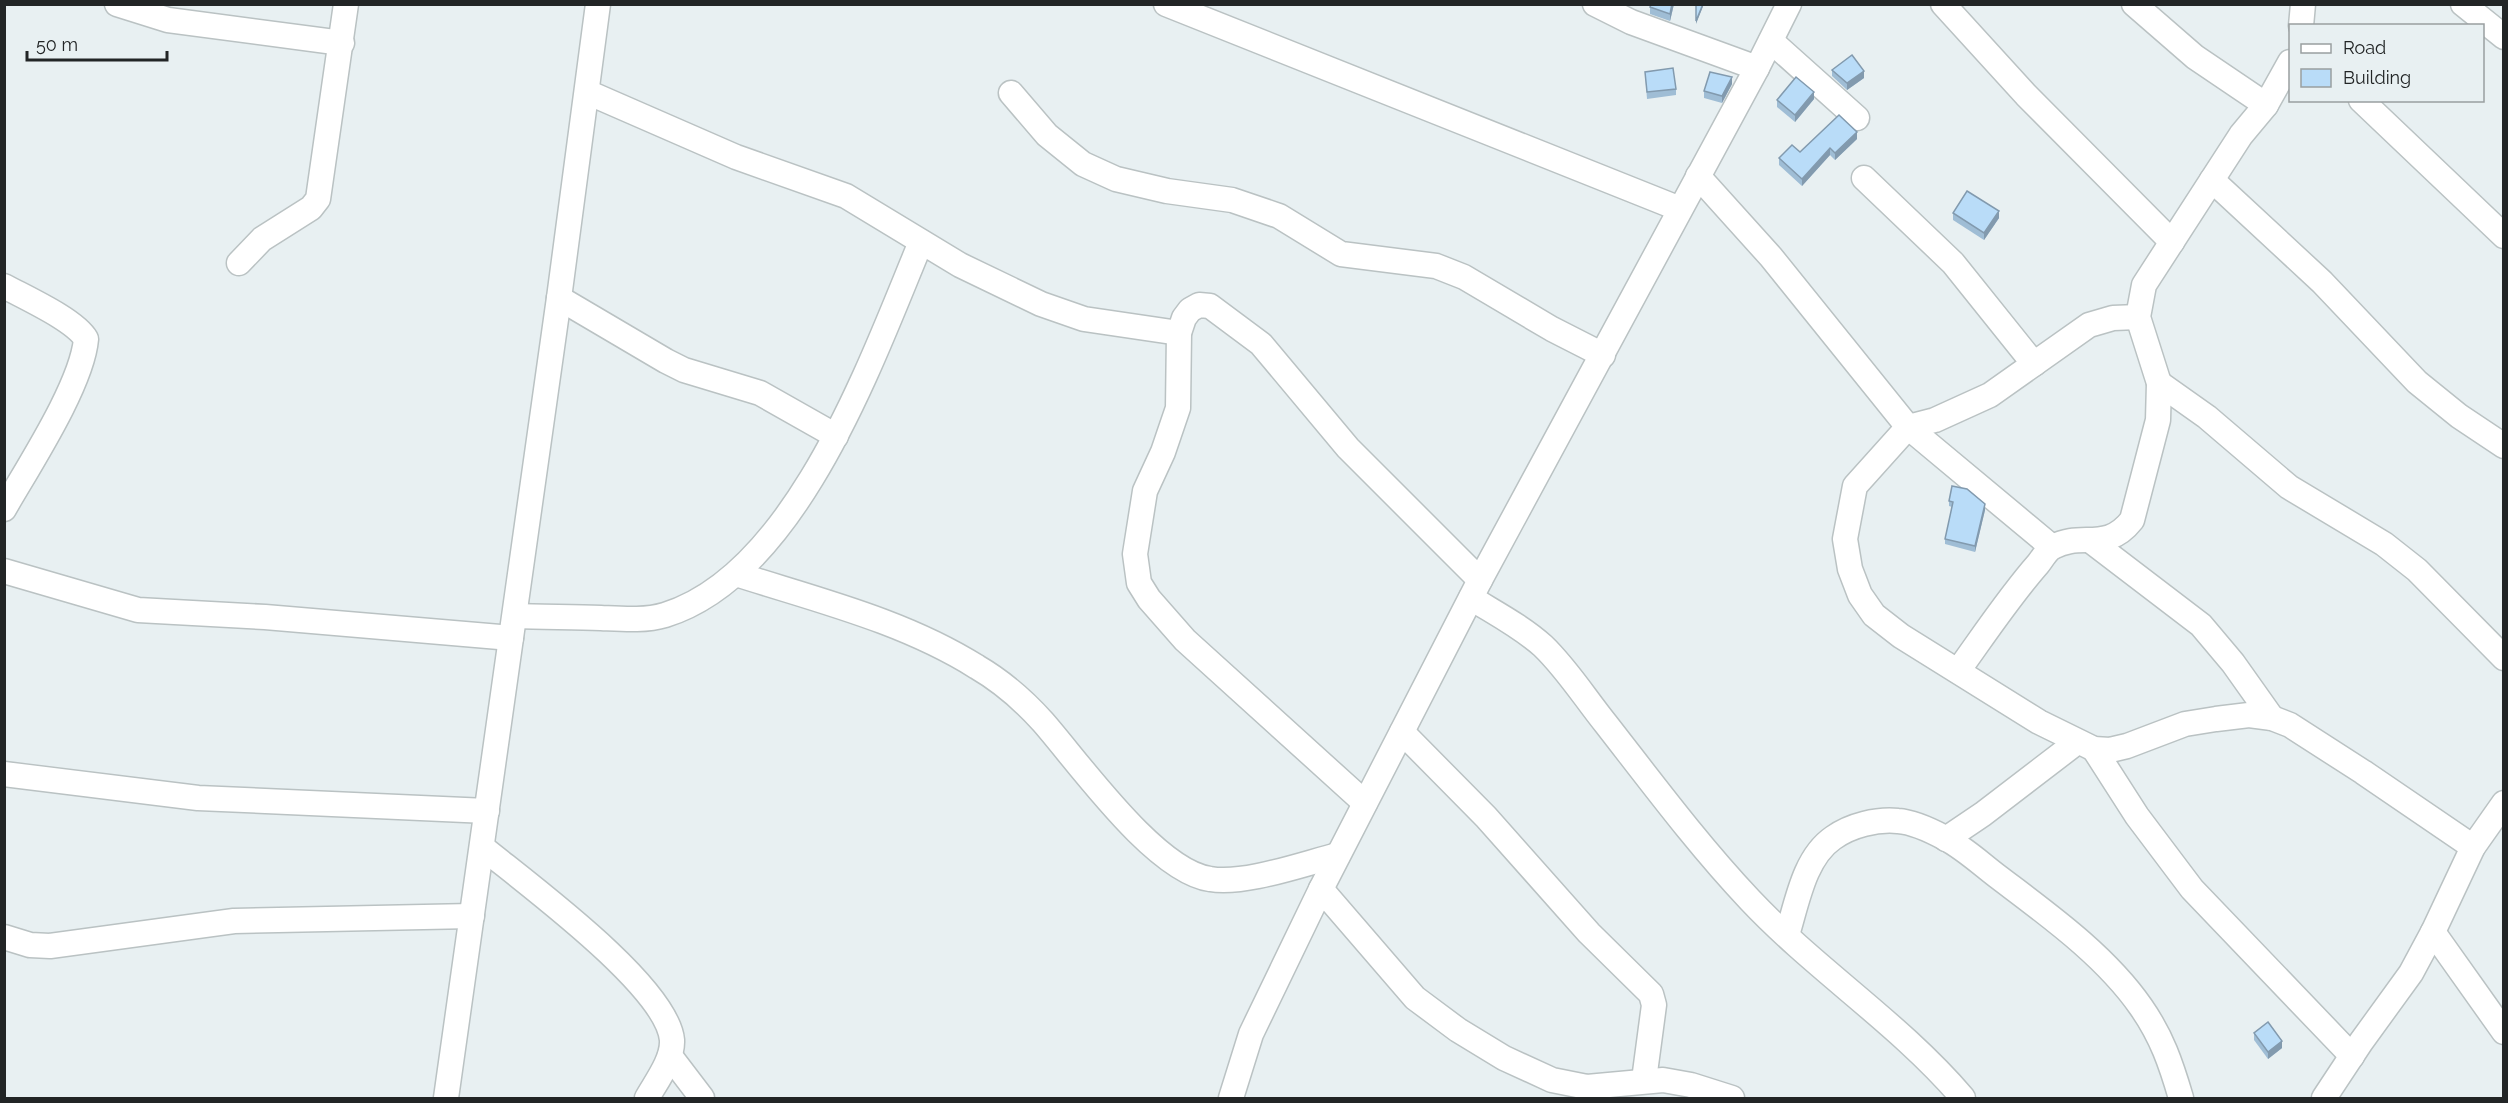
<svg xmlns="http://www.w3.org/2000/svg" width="2508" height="1103" font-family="Raleway,sans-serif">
<rect width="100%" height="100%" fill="#e8f0f2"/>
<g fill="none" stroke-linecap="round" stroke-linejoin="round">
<g stroke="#bac2c3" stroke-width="27">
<g id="minor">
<polyline points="117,4 168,20 342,43"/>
<polyline points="1166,4 1680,209"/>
<polyline points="1595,4 1631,22 1757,68"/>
<polyline points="1943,4 2026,95 2172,242"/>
<polyline points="2134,4 2195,57 2266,105"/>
<polyline points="2463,4 2504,37"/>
<polyline points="2301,26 2303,4"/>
<polyline points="1771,41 1857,118"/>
<polyline points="587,92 736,157 846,196 960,265 1041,304 1084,319 1179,333"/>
<polyline points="1011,93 1047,135 1083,164 1116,179 1167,191 1232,200 1279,216 1341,254 1436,266 1464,277 1552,329 1603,355"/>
<polyline points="2361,100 2504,236"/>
<polyline points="1698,176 1771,257 1908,427 2052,547"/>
<polyline points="1864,178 1953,263 2034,364"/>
<polyline points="2212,180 2322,282 2417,382 2459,416 2504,446"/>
<polyline points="239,263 262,239 311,208 318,199 346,4"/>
<path d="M4 286C26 298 75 320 86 339 82 385 28 467 4 509"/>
<polyline points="559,298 666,361 684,370 760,393 836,436"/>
<polyline points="2138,317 2113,318 2089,325 1990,395 1935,420 1908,427 1855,486 1845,539 1850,569 1860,595 1874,615 1901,636 2039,722 2094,749 2110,750 2127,746 2185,724 2216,719 2249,715 2272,718 2290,725 2363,772 2473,847"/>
<polyline points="2159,383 2207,417 2289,487 2384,544 2417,570 2504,658"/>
<polyline points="2091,541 2201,625 2233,663 2272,718"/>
<polyline points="4,571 138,610 265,617 511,638"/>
<path d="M736 574C817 600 904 621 977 667 1001 681 1025 702 1043 722 1079 763 1155 871 1210 879 1245 885 1302 864 1338 855"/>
<path d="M1471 598C1495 613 1522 627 1543 646 1567 669 1585 698 1606 724 1652 783 1698 845 1750 900 1817 971 1900 1024 1963 1098"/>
<path d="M515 616C543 617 572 617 601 618 622 619 645 621 665 615 797 574 872 359 921 242"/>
<path d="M1958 671C1984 635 2009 597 2038 564 2042 559 2047 550 2053 547 2082 531 2106 553 2132 520L2158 420 2159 383 2138 317 2144 285 2241 135 2266 105 2290 62"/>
<polyline points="1402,732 1486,817 1589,933 1651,994 1654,1005 1644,1080"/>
<polyline points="2094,749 2137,816 2192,889 2352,1056"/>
<polyline points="4,774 198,798 487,811"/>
<polyline points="1365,803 1185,640 1149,599 1139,583 1135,554 1145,491 1163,452 1178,408 1179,333 1184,318 1190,310 1199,305 1210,306 1261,344 1348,448 1480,580"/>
<polyline points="1946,839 1983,814 2077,742"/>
<path d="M482 847C526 883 667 986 672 1040 673 1060 656 1082 647 1098"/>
<polyline points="1321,889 1415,998 1458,1030 1504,1058 1552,1080 1587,1087 1663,1080 1691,1085 1732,1098"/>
<polyline points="2433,932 2504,1032"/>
<path d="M1787 935C1797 903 1804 858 1833 838 1851 825 1877 819 1898 821 1913 822 1932 831 1945 838 1964 848 1980 863 1997 876 2047 914 2105 955 2141 1007 2162 1037 2171 1064 2181 1098"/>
<polyline points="4,937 30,945 50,946 234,921 472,916"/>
<polyline points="670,1056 702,1098"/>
<polyline points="446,1098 559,298 598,4"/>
<polyline points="1231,1098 1251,1034 1321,889 1480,580 1757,68 1789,4"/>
<polyline points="2324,1098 2361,1042 2411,973 2433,932 2473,847 2504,803"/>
</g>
</g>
<use href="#minor" stroke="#fff" stroke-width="24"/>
</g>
<g fill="#9fbdd5">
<polygon points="1674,4 1670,21 1650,14 1650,7"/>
<polygon points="1832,70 1864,78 1847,90 1832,76"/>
<polygon points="1645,72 1676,89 1676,95 1647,99"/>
<polygon points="1732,84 1722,103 1704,98 1704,91"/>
<polygon points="1814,99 1795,122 1777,107 1777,100"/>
<polygon points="1857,139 1835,160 1830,155 1802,186 1779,165 1779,158 1800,152"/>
<polygon points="1953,213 1999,218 1984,240 1953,220"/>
<polygon points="1949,501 1985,510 1975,552 1945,544 1945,539 1952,507 1949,506"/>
<polygon points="2254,1033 2282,1048 2268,1059 2254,1040"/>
</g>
<g fill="#829aae">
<polygon points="1672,4 1674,4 1670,21 1670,14"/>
<polygon points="1703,4 1704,4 1696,24 1696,21"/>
<polygon points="1864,71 1864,78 1847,90 1847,83"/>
<polygon points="1732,77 1732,84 1722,103 1722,96"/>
<polygon points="1814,92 1814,99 1795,122 1795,115"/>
<polygon points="1857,132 1857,139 1835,160 1835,153"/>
<polygon points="1830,148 1830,155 1802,186 1802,179"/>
<polygon points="1999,211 1999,218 1984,240 1984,233"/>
<polygon points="1985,504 1985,510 1975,552 1975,546"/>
<polygon points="2282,1041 2282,1048 2268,1059 2268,1052"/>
</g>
<g fill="#b9dcf8" stroke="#829aae" stroke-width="1.5">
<polygon points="1651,4 1672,4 1670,14 1650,7"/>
<polygon points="1696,4 1703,4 1696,21"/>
<polygon points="1852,55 1864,71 1847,83 1832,70"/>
<polygon points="1673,68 1676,89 1647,92 1645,72"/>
<polygon points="1710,72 1732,77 1722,96 1704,91"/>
<polygon points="1796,77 1814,92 1795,115 1777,100"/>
<polygon points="1839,115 1857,132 1835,153 1830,148 1802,179 1779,158 1792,145 1800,152"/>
<polygon points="1967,191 1999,211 1984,233 1953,213"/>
<polygon points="1952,486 1967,489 1985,504 1975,546 1945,539 1953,502 1949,501"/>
<polygon points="2268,1022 2282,1041 2268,1052 2254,1033"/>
</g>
<rect width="2508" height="1103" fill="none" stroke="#222526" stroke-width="12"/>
<rect x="2289" y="24" width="195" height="78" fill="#e8f0f2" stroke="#999fa0" stroke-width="1.5"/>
<rect x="2301" y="44" width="30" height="9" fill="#ffffff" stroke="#999fa0" stroke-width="1.5"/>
<text x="2343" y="54" font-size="18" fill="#222526">Road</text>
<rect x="2301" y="69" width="30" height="18" fill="#b9dcf8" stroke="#999fa0" stroke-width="1.5"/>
<text x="2343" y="84" font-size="18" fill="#222526">Building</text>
<path d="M27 51v9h140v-9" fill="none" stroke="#222526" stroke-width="3"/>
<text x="36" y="51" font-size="18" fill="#222526" stroke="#e8f0f2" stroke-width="4.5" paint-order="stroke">50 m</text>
</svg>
